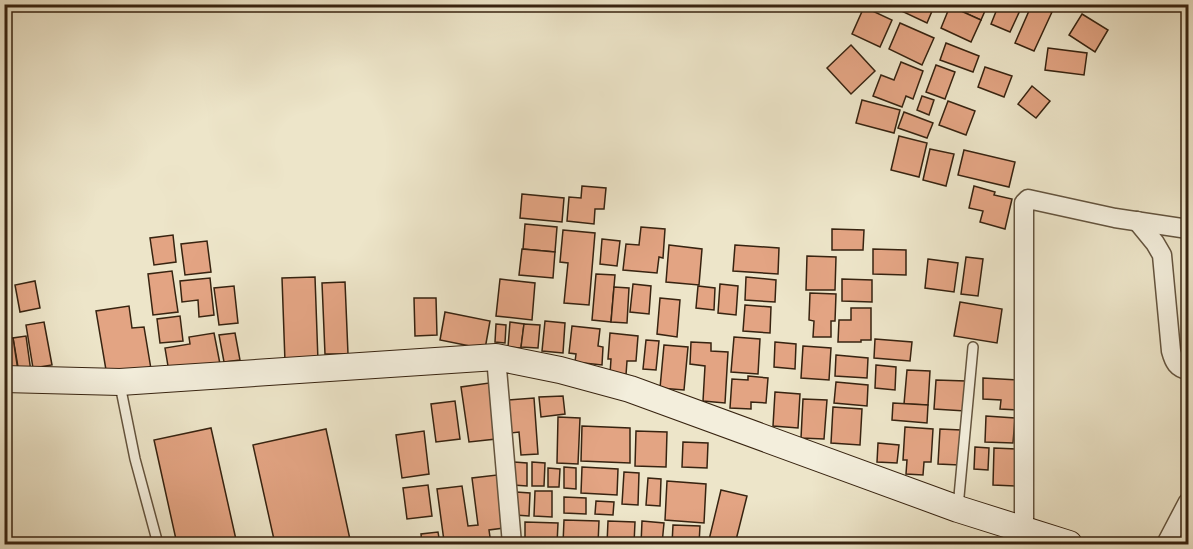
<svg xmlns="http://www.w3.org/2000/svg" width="1193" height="549" font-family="'IM FELL Great Primer',serif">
<rect width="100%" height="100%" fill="#ede5c9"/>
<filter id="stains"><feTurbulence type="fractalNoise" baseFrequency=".00333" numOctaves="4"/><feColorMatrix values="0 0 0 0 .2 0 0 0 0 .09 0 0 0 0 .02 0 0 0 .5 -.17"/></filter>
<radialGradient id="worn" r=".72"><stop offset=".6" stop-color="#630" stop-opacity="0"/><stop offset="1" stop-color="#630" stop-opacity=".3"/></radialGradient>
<g fill="#e3a483" stroke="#372310" stroke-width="1.5">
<polygon points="897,4 935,4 927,23 895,8"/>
<polygon points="955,4 988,4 981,20 954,8"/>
<polygon points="999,4 1023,4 1010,32 991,24"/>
<polygon points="1032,4 1052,12 1034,51 1015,43"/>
<polygon points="950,6 981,20 971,42 941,28"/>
<polygon points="864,7 892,20 880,47 852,34"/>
<polygon points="1082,14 1108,30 1095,52 1069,35"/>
<polygon points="900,23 934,38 922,65 889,49"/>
<polygon points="946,43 979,56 973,72 940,60"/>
<polygon points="851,45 875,71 851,94 827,68"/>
<polygon points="1048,48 1087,53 1084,75 1045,70"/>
<polygon points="901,62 923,71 913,99 906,96 902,107 873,96 881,75 894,80"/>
<polygon points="936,65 955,72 945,99 926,92"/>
<polygon points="985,67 1012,76 1004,97 978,87"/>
<polygon points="1032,86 1050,101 1036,118 1018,104"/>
<polygon points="922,96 934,100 929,115 917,110"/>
<polygon points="862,100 900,110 894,133 856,123"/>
<polygon points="948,101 975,111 966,135 939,125"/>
<polygon points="904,112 933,123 927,138 898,128"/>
<polygon points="899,136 927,143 919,177 891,170"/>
<polygon points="930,149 954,154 946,186 923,180"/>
<polygon points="964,150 1015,162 1009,187 958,175"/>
<polygon points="582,186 606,188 604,209 595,209 594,224 567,221 569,197 581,198"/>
<polygon points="974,186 995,192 994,195 1012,199 1005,229 980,222 983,211 969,208"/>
<polygon points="522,194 564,198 562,222 520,218"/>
<polygon points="525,224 557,227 555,252 523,249"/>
<polygon points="641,227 665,229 663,258 659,257 657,273 623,270 626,244 639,245"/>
<polygon points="832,229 864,230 863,250 832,250"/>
<polygon points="563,230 595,233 589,305 564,303 568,263 560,262"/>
<polygon points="173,235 176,262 154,265 150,238"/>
<polygon points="602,239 620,241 617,266 600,264"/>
<polygon points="207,241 211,272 185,275 181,244"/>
<polygon points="669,245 702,249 699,285 666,282"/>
<polygon points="735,245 779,248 778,274 733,271"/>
<polygon points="522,249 555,252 553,278 519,275"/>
<polygon points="873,249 906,250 906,275 873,274"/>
<polygon points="807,256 836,257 835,290 806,290"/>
<polygon points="966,257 983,259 978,296 961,294"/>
<polygon points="928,259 958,263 954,292 925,288"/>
<polygon points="172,271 178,312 153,315 148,274"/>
<polygon points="596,274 615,275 611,322 592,320"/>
<polygon points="315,277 318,361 285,362 282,278"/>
<polygon points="746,277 776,280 775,302 745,300"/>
<polygon points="210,278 214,315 199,317 198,300 182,302 180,281"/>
<polygon points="500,279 535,283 532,320 496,316"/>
<polygon points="842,279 872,280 872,302 842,301"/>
<polygon points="35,281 40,308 20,312 15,285"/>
<polygon points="345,282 348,354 325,354 322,283"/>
<polygon points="633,284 651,286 649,314 630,312"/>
<polygon points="720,284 738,286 736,315 718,313"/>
<polygon points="234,286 238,323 219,325 214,288"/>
<polygon points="698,286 715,288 714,310 696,308"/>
<polygon points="614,287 629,288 627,323 611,322"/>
<polygon points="810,293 836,294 835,321 831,321 831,337 813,337 814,321 809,320"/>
<polygon points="414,298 436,298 437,335 415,336"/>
<polygon points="660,298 680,300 677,337 657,334"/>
<polygon points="960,302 1002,309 997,343 954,336"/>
<polygon points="745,305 771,307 770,333 743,331"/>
<polygon points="129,306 132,328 144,327 152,375 107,376 96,311"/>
<polygon points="851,308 871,308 871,340 861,340 861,342 838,342 839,320 851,320"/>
<polygon points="445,312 490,321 485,349 440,340"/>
<polygon points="180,316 183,341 160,343 157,319"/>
<polygon points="545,321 565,323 563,353 542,351"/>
<polygon points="44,322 52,365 33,368 26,325"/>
<polygon points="510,322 524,324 521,348 508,347"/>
<polygon points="496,324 506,325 505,343 495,342"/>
<polygon points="524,324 540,325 538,348 521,347"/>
<polygon points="572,326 600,329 598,346 603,347 602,365 575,362 576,354 569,353"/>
<polygon points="214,333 220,364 169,372 165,348 190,344 189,337"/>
<polygon points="235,333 240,360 224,362 219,335"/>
<polygon points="610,333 638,336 636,361 627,361 626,375 610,374 611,359 608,359"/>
<polygon points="26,336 31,372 19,373 13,338"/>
<polygon points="734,337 760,339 758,374 731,372"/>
<polygon points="13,338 18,371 4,374 4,339"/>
<polygon points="875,339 912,342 910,361 874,358"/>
<polygon points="646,340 659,341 656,370 643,369"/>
<polygon points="691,342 711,343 711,351 728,352 725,403 703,401 705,366 690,364"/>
<polygon points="775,342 796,344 795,369 774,367"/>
<polygon points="664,345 688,347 684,390 660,388"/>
<polygon points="803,346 831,348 829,380 801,378"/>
<polygon points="836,355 868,358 867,378 835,376"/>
<polygon points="876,365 896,367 895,390 875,388"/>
<polygon points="907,370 930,371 928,405 904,404"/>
<polygon points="748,376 768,378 766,403 751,402 751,409 730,408 732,379 748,380"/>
<polygon points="983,378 1020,380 1019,410 1000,409 1001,400 983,399"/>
<polygon points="936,380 966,381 965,411 934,409"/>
<polygon points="836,382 868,385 867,406 834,403"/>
<polygon points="489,383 496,439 469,442 461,387"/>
<polygon points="775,392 800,394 798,428 773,426"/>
<polygon points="563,396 565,414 541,417 539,397"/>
<polygon points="534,398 538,454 521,455 519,432 511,433 508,400"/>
<polygon points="803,399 827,400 824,439 801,438"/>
<polygon points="455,401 460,439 436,442 431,404"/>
<polygon points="893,403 928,405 927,423 892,420"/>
<polygon points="833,407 862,409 860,445 831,443"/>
<polygon points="986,416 1015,418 1013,443 985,442"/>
<polygon points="558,417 580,418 578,464 557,463"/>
<polygon points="582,426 630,428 630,463 581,461"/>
<polygon points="905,427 933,429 931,462 924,462 923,475 906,474 907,460 903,460"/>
<polygon points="211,428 237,544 177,544 154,440"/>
<polygon points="326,429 351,544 275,544 253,445"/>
<polygon points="940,429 961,430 959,465 938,464"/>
<polygon points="424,431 429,474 402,478 396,435"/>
<polygon points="636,431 667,432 666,467 635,466"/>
<polygon points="683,442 708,443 707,468 682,467"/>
<polygon points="878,443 899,445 897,463 877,462"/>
<polygon points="975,447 989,448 988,470 974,469"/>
<polygon points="994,448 1016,449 1015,486 993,485"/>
<polygon points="514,462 527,463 527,486 513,485"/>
<polygon points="532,462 545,463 544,486 532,486"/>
<polygon points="564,467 576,468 576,489 564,488"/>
<polygon points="582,467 618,469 617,495 581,493"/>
<polygon points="548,468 560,469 559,487 548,487"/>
<polygon points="624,472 639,473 638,505 622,504"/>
<polygon points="497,475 504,528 489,530 491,544 459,544 458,539 444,541 437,489 462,486 468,526 478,525 472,478"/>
<polygon points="648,478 661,479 660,506 646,505"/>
<polygon points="667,481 706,484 704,523 665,520"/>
<polygon points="428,485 432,516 407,519 403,488"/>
<polygon points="721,490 747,496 735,544 708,544"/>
<polygon points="535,491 552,491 552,517 534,516"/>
<polygon points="516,492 530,493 529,516 515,515"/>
<polygon points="564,497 586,498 586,514 564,513"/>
<polygon points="596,501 614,502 613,515 595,514"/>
<polygon points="564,520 599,521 598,544 563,544"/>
<polygon points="608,521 635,522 634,544 607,544"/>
<polygon points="642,521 664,523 662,544 641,544"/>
<polygon points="525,522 558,523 557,544 525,544"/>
<polygon points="673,525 700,526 699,544 672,544"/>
<polygon points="438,532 440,544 422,544 421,534"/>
</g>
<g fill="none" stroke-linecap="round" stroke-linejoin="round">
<g stroke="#64543e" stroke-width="12">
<g id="service">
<polyline points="120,385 135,459 158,544"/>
<polyline points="958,507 973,347"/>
</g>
</g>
<g stroke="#64543e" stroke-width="21">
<g id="minor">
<path d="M1137 221 1155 243 1162 255 1171 351C1174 362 1177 368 1188 370"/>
<polyline points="496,357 512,544"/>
<polyline points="1024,529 1024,203 1028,199 1115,218 1188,229"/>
<polyline points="1166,544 1188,502"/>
</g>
</g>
<g stroke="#372310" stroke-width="28">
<polyline id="secondary" points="4,379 120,382 496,357 560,370 630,389 958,509 1069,544"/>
</g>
<use href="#service" stroke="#f3eedc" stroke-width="9"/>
<use href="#minor" stroke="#f3eedc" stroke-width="18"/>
<use href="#secondary" stroke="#f3eedc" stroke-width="26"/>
</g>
<rect width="1193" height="549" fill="none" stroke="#ede5c9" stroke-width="24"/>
<rect x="6" y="6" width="1181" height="537" fill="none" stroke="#372310" stroke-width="3"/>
<rect x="12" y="12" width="1169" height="525" fill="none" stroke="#372310" stroke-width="1.5"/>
<rect width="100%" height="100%" filter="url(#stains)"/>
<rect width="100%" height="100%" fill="url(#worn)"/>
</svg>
